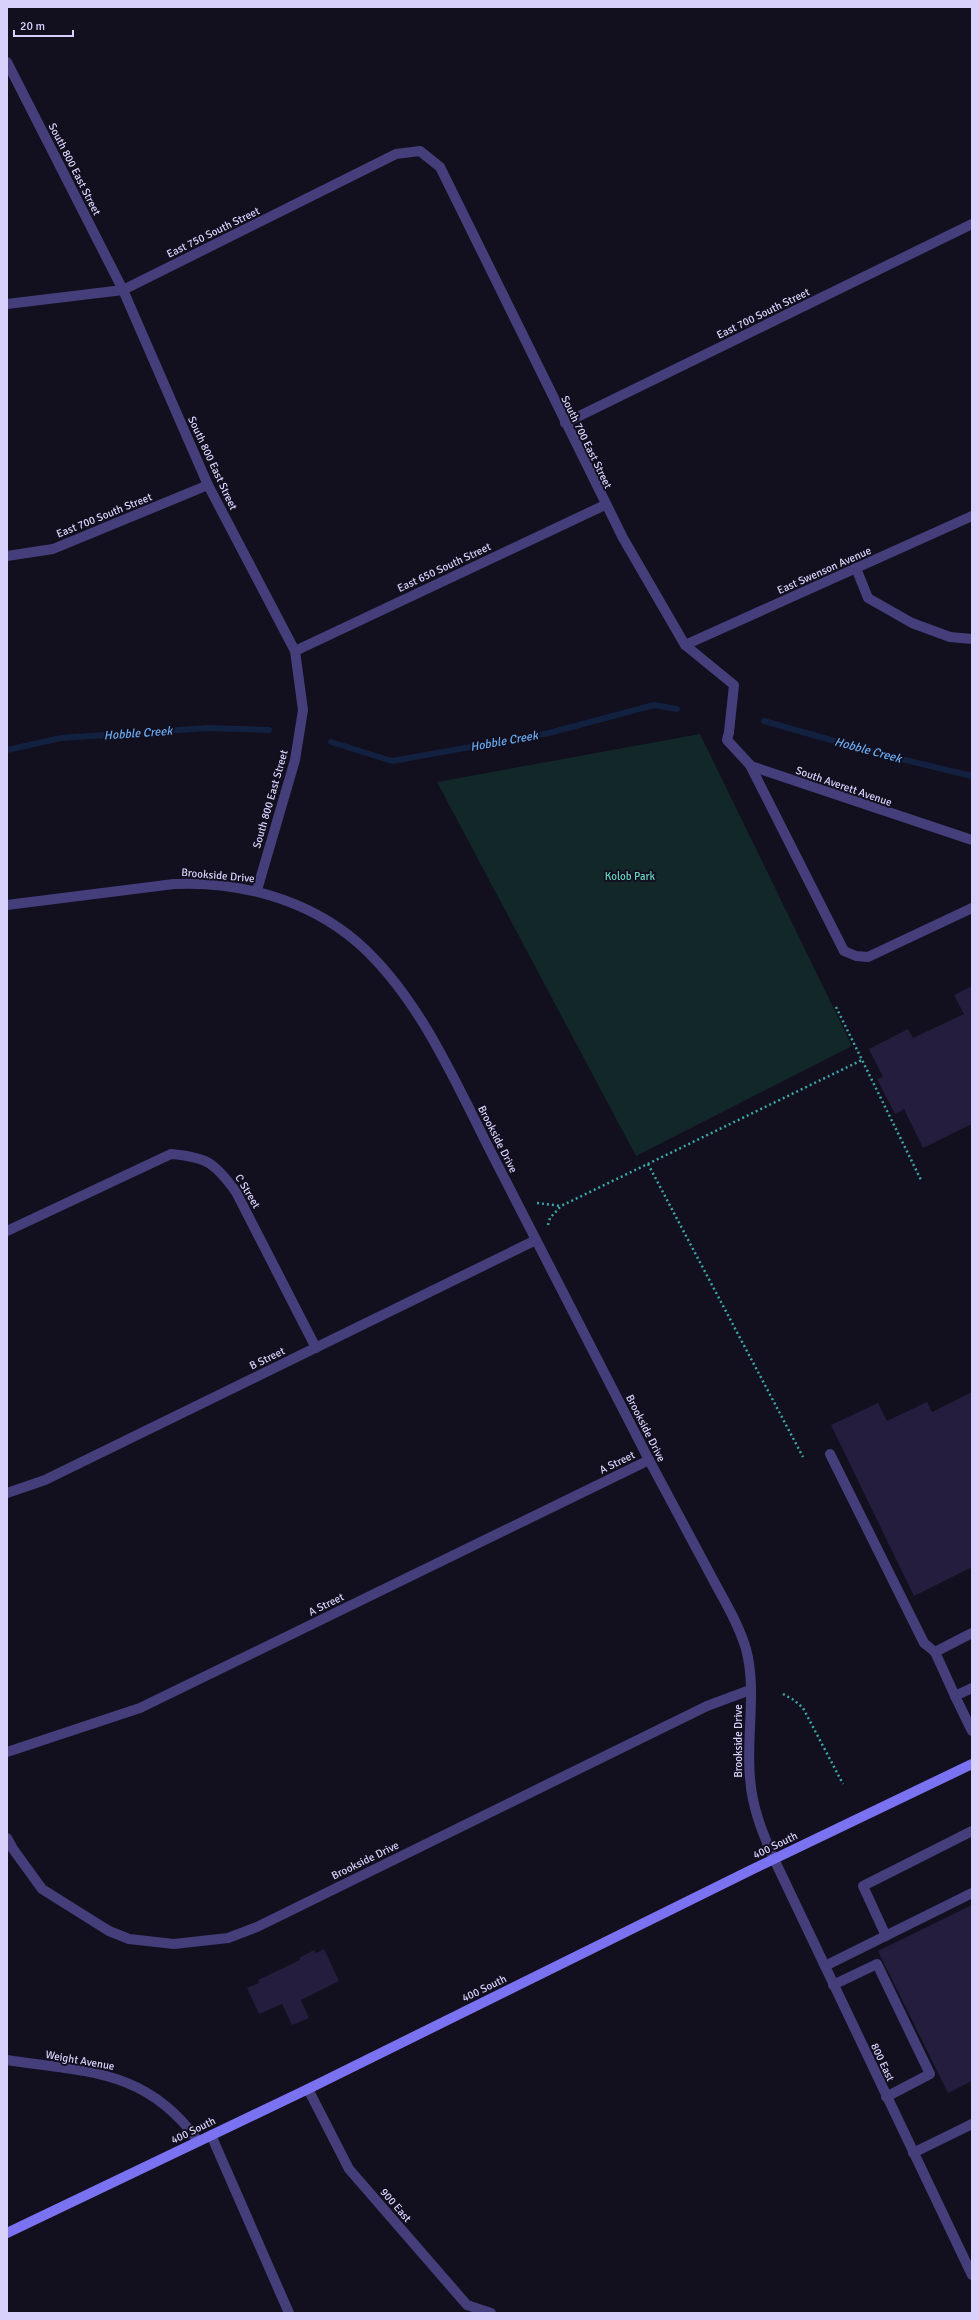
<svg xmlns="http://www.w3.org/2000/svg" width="979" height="2320" font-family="Signika,sans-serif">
<rect width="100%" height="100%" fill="#120f1f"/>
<polygon fill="#122828" points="700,734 852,1046 636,1156 437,782"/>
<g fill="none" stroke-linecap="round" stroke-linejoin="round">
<g stroke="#122140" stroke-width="6">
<polyline points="764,721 880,754 972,776"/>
<polyline points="331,742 392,761 549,733 654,705 677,709"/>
<polyline points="7,750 61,738 208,728 269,730"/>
</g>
</g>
<g fill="#251d3e">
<polygon points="972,986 972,1124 923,1148 904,1109 895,1114 877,1079 883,1077 869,1049 908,1029 913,1038 964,1014 954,995"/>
<polygon points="972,1392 972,1567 914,1596 831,1425 878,1403 887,1421 927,1402 932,1412"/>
<polygon points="972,1905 972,2081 948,2093 878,1951"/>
<polygon points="324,1949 339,1981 301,2000 309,2018 292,2025 282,2004 259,2014 247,1988 259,1983 258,1980 300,1960 299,1958 314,1950 316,1953"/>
</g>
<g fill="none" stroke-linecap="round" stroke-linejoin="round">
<g stroke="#39a7a6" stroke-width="2.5" stroke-dasharray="2 3" stroke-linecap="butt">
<polyline points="836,1007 922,1182"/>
<polyline points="648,1164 803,1457"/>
<polyline points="537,1203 561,1206"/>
<polyline points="548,1225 550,1218 561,1206 862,1060"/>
<polyline points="783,1694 794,1700 803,1708 843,1784"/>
</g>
<g stroke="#443e7a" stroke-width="10">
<polyline points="856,568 868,598 912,623 950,637 972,639"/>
<polyline points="729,732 727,740 751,766 972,840"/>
<polyline points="750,765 844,951 856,956 868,957 972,908"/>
<polyline points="830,1454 924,1643 935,1652 955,1696"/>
<polyline points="935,1652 972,1633"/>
<polyline points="972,1688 955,1696 972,1731"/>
<polyline points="886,1936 863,1886 972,1831"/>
<polyline points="825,1966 972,1893"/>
<polyline points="833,1985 877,1964 930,2074 886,2097"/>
<polyline points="211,2135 289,2313"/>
</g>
<g stroke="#443e7a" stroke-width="10">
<polyline points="7,62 123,290 208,485 295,651 303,710 295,760 257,890"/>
<polyline points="7,304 123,290 396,154 420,151 440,167 623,538 685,645 734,685 729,732"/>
<polyline points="565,423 972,224"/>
<polyline points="7,556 53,549 208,485"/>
<polyline points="685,645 972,516"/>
<polyline points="295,651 605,505"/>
<path d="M7 905 174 884C239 881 307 899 357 942 420 997 456 1084 494 1158 546 1258 596 1358 648 1458 668 1496 689 1534 709 1572 722 1597 738 1622 746 1649 757 1689 746 1737 750 1778 752 1807 762 1832 774 1859"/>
<path d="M7 1231 171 1154C207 1157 215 1163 236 1192L316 1348"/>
<polyline points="7,1493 45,1480 536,1240"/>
<polyline points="7,1752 140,1708 649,1460"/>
<polyline points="7,1838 13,1849 42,1889 109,1931 129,1939 174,1944 228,1938 257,1927 707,1706 750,1690"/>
<path d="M7 2060C86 2072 147 2069 198 2141"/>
<polyline points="308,2089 349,2169 467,2305 491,2313"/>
<polyline points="913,2153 972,2124"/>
</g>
<polyline stroke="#443e7a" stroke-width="10" points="774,1859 972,2275"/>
<polyline stroke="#7b72f1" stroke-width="10" points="7,2233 308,2089 751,1870 972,1764"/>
</g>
<g text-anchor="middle" stroke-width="4" stroke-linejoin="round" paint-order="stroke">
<g font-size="11" fill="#d8d1fb" stroke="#120f1f">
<text transform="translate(75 169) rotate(63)" y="4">South 800 East Street</text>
<text transform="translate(213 232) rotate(-26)" y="4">East 750 South Street</text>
<text transform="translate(763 313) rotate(-26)" y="4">East 700 South Street</text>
<text transform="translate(587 442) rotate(64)" y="4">South 700 East Street</text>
<text transform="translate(213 463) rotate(65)" y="4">South 800 East Street</text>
<text transform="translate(104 515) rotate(-22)" y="4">East 700 South Street</text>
<text transform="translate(444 567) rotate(-25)" y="4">East 650 South Street</text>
<text transform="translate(824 570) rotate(-24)" y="4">East Swenson Avenue</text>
<text transform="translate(844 786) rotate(19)" y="4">South Averett Avenue</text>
<text transform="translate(270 799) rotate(-74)" y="4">South 800 East Street</text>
<text transform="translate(218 875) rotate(5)" y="4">Brookside Drive</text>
<text transform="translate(498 1139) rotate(63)" y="4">Brookside Drive</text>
<text transform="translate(248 1191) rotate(59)" y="4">C Street</text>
<text transform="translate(267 1358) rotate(-26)" y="4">B Street</text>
<text transform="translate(646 1428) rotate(63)" y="4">Brookside Drive</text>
<text transform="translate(617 1462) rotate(-26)" y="4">A Street</text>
<text transform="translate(326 1604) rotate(-26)" y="4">A Street</text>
<text transform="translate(738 1741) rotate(-90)" y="4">Brookside Drive</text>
<text transform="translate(775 1845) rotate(-26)" y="4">400 South</text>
<text transform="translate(365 1860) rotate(-26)" y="4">Brookside Drive</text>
<text transform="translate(484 1988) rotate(-26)" y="4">400 South</text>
<text transform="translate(80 2060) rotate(10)" y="4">Weight Avenue</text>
<text transform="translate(883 2062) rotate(65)" y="4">800 East</text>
<text transform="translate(193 2130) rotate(-26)" y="4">400 South</text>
<text transform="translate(396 2205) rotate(49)" y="4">900 East</text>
</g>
<g font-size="11" fill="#65d3bd" stroke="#120f1f">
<text x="630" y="880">Kolob Park</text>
</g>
<g font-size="12" font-style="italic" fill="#69abf1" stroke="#120f1f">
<text transform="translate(138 733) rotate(-4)" y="4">Hobble Creek</text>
<text transform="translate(504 741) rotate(-10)" y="4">Hobble Creek</text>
<text transform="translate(868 750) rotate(15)" y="4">Hobble Creek</text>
</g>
</g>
<rect width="979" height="2320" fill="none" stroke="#d8d1fb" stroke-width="16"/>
<path d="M14 30v6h59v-6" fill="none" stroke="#d8d1fb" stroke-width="2"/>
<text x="20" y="30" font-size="12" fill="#d8d1fb" stroke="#120f1f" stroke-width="3" paint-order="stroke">20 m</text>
</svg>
